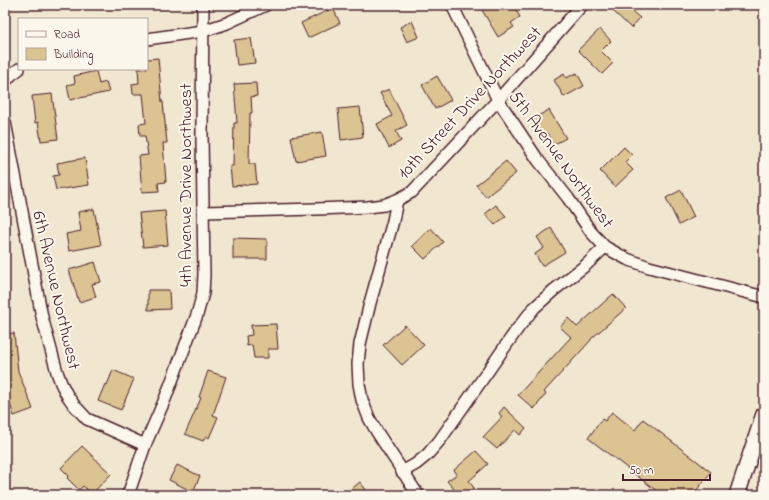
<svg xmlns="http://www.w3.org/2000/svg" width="769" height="500" font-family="'Indie Flower',sans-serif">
<rect width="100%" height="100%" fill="#f1e7d1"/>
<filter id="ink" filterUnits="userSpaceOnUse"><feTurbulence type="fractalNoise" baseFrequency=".025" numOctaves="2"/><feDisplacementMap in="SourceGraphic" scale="8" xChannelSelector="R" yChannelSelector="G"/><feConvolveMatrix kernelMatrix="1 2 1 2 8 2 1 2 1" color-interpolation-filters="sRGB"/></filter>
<g filter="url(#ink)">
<g fill="#dbc392" stroke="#4a1f2b">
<polygon points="479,5 513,5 520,17 511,23 514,27 498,37"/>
<polygon points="619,5 640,5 633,12 640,18 631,28 613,11"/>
<polygon points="333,8 340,23 308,38 301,23"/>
<polygon points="412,21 419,37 407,42 400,27"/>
<polygon points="600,29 611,41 601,51 613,63 602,74 578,50"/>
<polygon points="251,38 255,63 237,65 234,40"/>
<polygon points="158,58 162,102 163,102 167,143 163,143 166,182 158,183 159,191 142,192 139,156 148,155 145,136 140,136 139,124 146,123 143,94 133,94 132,84 139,83 138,69 147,69 147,59"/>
<polygon points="96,71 99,84 106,82 109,92 70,100 67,85 75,83 74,76"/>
<polygon points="577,73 584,86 564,97 554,80 564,74 566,78"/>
<polygon points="437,76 451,100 435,109 422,85"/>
<polygon points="256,83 257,96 251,97 252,113 250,113 249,164 255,164 257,184 232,186 230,166 233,166 234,123 237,123 234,84"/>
<polygon points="389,89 407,125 396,131 401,141 389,148 377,124 392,116 380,93"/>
<polygon points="52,94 58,139 41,141 38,122 35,123 32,96"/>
<polygon points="360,107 363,137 341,140 338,109"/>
<polygon points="549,110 566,138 553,145 547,133 542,136 532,119"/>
<polygon points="322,132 326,156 296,161 291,137"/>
<polygon points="624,147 632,155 625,162 633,170 615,187 600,171"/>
<polygon points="85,158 89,185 56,190 53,176 59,175 57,163"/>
<polygon points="506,161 516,173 486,197 476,185"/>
<polygon points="681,190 694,217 679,225 666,198"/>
<polygon points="496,205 506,216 495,225 485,214"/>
<polygon points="94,209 101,245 69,251 66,234 81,231 78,212"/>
<polygon points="165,211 168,245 143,247 139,213"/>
<polygon points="431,228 443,242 425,259 412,246"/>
<polygon points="551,228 565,252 542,266 535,254 544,248 537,237"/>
<polygon points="233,238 267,239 267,259 233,259"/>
<polygon points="95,262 101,282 92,284 96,297 79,302 69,270"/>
<polygon points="148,290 169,290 170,309 148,310"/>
<polygon points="613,294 626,308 591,339 591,340 544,392 546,394 534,409 518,395 571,337 560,327 568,318 577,327"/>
<polygon points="276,324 278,349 268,349 268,358 254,358 252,345 247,346 246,336 252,335 251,325"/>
<polygon points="405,325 424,345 402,365 383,345"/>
<polygon points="14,333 18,371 33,409 14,416 10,404 5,405 5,334"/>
<polygon points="113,370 134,379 121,410 98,401 105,384 107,385"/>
<polygon points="208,371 226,377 213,415 218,417 209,438 206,436 203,441 185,434 201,398 199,397"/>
<polygon points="504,407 526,428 520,435 515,430 497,449 483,437 502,417 499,413"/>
<polygon points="612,412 635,430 643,419 711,472 693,495 662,495 588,438 602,419 605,421"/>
<polygon points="82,446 111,474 92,494 83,486 79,490 67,478 69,476 61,468"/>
<polygon points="476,451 488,464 469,481 474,488 466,495 459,495 447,481 457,474 454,470"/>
<polygon points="177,465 200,476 193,492 169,480"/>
<polygon points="360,482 370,495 344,495"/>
</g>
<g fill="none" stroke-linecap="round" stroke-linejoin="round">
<g stroke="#4a1f2b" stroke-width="14">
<g id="minor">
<polyline points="452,5 498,100 538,160 568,198 591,232 605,247 627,259 649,267 764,297"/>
<polyline points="147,39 203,31 227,23 266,5"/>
<polyline points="5,82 11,75 19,69"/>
<polyline points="5,122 42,317 57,372 61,383 67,395 74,405 87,419 145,445"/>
<polyline points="397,200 393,221 370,303 360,344 358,364 359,384 362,400 369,418 377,432 418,495"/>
<polyline points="203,212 316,209 368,207 384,205 397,200 412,192 498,100 582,5"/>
<polyline points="402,472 416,464 427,455 440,440 518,328 534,308 554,290 586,265 605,247"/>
<polyline points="128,495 145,445 165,399 197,315 203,293 204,275 202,134 203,5"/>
</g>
</g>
<g stroke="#4a1f2b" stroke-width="18">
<polyline id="secondary" points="737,495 764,414"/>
</g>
<use href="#minor" stroke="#fbf7ec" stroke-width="11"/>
<use href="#secondary" stroke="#fbf7ec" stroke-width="15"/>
</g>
</g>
<g text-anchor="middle" stroke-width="4" stroke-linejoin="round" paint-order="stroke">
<g font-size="18" fill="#4a1f2b" stroke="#fbf7ec">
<text transform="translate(469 102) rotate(-47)" y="6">10th Street Drive Northwest</text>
<text transform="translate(562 159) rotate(54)" y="6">5th Avenue Northwest</text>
<text transform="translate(185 185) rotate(-90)" y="6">4th Avenue Drive Northwest</text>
<text transform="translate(57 290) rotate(77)" y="6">6th Avenue Northwest</text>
</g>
</g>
<rect width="769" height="500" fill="none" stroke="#fbf7ec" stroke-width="20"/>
<rect x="10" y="10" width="749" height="480" fill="none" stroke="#4a1f2b" stroke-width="1.5" filter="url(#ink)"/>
<rect x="18" y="18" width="130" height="52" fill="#fbf7ec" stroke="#b4a19f"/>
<rect x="26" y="31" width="20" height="6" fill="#fbf7ec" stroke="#b4a19f"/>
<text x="54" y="38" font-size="12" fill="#4a1f2b">Road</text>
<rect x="26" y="48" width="20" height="12" fill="#dbc392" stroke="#b4a19f"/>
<text x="54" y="58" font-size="12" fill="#4a1f2b">Building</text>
<path d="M623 474v6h87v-6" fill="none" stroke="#4a1f2b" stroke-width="2"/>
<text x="629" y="474" font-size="12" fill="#4a1f2b" stroke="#fbf7ec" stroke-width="3" paint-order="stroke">50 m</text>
</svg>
